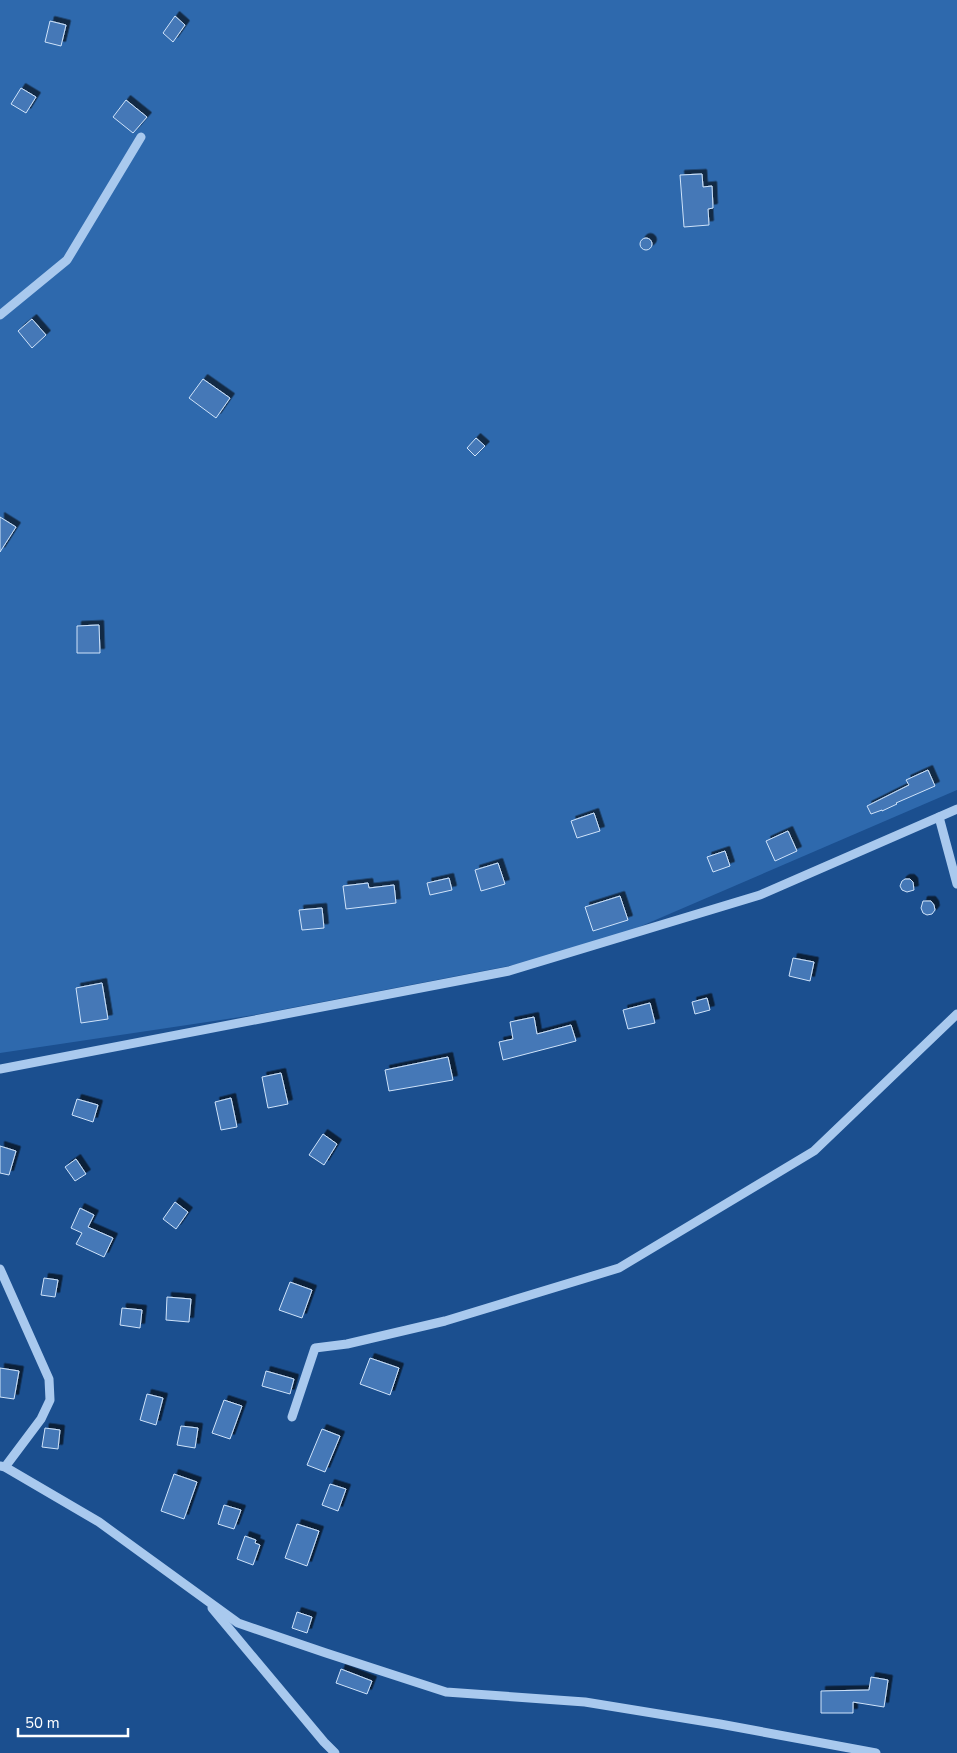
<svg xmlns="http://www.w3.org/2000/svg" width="957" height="1753" font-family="'Nunito Sans',sans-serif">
<defs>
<filter id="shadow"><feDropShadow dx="4.5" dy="-4.5" stdDeviation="0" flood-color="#0009"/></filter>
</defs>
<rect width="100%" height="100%" fill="#1b4f8f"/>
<polygon fill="#2e69ad" points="0,0 957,0 957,790 581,952 254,1015 0,1053"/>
<g fill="#4478b7" stroke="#cfe3fa" filter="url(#shadow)">
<polygon points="175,16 185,25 173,42 163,33"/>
<polygon points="50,21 66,25 61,46 45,42"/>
<polygon points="21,88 36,97 26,113 11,104"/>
<polygon points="126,100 147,117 133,133 113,117"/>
<polygon points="702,174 703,187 712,186 713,208 708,209 709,225 684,227 680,175"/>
<circle cx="646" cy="244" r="6"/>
<polygon points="32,319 46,335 32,348 18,331"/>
<polygon points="203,379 230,398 216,418 189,398"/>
<polygon points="476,438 485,446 475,456 467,448"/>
<polygon points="0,517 16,527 0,552"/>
<polygon points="99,625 100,653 77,653 77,626"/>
<polygon points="928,770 935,786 896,803 897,804 882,811 882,810 871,814 867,806 909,785 906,780"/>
<polygon points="594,813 600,831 577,838 571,821"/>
<polygon points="788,831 797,851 775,861 766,841"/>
<polygon points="725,851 730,866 713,872 707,857"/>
<polygon points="498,863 505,884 481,891 475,870"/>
<polygon points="449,878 452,890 430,895 427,883"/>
<polygon points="905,879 910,879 913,882 914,890 907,892 902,890 900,886 902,881"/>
<polygon points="368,883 369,888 394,885 396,903 346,909 343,886"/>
<polygon points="620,896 628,920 593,931 585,907"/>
<polygon points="923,901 931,901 934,905 935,910 932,914 927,915 923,913 921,908"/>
<polygon points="322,908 324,928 302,930 299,910"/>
<polygon points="793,958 814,962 810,981 789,976"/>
<polygon points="102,983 108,1019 81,1023 76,988"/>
<polygon points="707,998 710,1010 695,1014 692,1002"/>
<polygon points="650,1003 655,1023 628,1029 623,1010"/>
<polygon points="534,1017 537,1034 571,1025 576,1041 503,1060 499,1042 513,1039 510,1022"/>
<polygon points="448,1057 453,1080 389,1091 385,1070"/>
<polygon points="281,1073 288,1104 268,1108 262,1077"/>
<polygon points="231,1098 237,1127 221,1130 215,1102"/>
<polygon points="77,1099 98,1105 93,1122 72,1115"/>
<polygon points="323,1134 337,1144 324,1165 309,1155"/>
<polygon points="0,1146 16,1151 9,1175 0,1173"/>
<polygon points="76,1159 86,1174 75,1181 65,1167"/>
<polygon points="175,1202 188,1212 176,1229 163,1219"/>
<polygon points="80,1208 94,1215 88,1227 113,1238 104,1257 76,1244 82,1233 71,1228"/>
<polygon points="44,1278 58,1280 55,1297 41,1295"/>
<polygon points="290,1282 312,1290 302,1318 279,1310"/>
<polygon points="167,1297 191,1299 189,1322 166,1320"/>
<polygon points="122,1308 142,1310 140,1328 120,1325"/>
<polygon points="370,1358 399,1368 390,1395 360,1384"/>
<polygon points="0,1368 19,1371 14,1399 0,1397"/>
<polygon points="266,1371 294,1379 290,1394 262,1386"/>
<polygon points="147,1394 163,1398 156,1425 140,1420"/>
<polygon points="224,1400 242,1406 230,1439 212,1433"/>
<polygon points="181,1426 198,1428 195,1448 177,1445"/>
<polygon points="45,1428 60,1430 58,1449 42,1447"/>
<polygon points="322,1429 340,1436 325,1472 307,1465"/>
<polygon points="174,1474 197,1482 184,1519 161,1511"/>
<polygon points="330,1484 346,1489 338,1511 322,1505"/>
<polygon points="224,1505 241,1510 234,1529 218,1524"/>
<polygon points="297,1524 319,1531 307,1566 285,1558"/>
<polygon points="245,1536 256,1540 255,1543 260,1545 253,1565 237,1559"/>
<polygon points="297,1612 312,1617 307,1633 292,1628"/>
<polygon points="341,1669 372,1681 367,1694 336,1683"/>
<polygon points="871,1677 888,1680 884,1707 853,1702 853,1713 821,1713 821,1691 869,1690"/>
</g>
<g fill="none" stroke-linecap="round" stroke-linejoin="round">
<g stroke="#a9c9ee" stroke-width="9">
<polyline points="0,315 67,260 141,137"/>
<polyline points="939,817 957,884"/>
<polyline points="0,1069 509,971 760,895 957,809"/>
<polyline points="0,1269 49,1379 50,1400 41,1419 5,1467"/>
<polyline points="292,1417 315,1348 347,1344 445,1321 619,1268 814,1151 957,1014"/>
<polyline points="0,1466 5,1467 99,1522 238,1623 326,1653 446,1692 585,1702 720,1724 876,1753"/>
<polyline points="212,1608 324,1742 335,1753"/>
</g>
</g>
<path d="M18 1728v8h110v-8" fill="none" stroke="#ffffff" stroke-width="2.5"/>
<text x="25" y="1728" font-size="15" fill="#ffffff" stroke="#1b4f8f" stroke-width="4" paint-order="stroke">50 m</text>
</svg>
